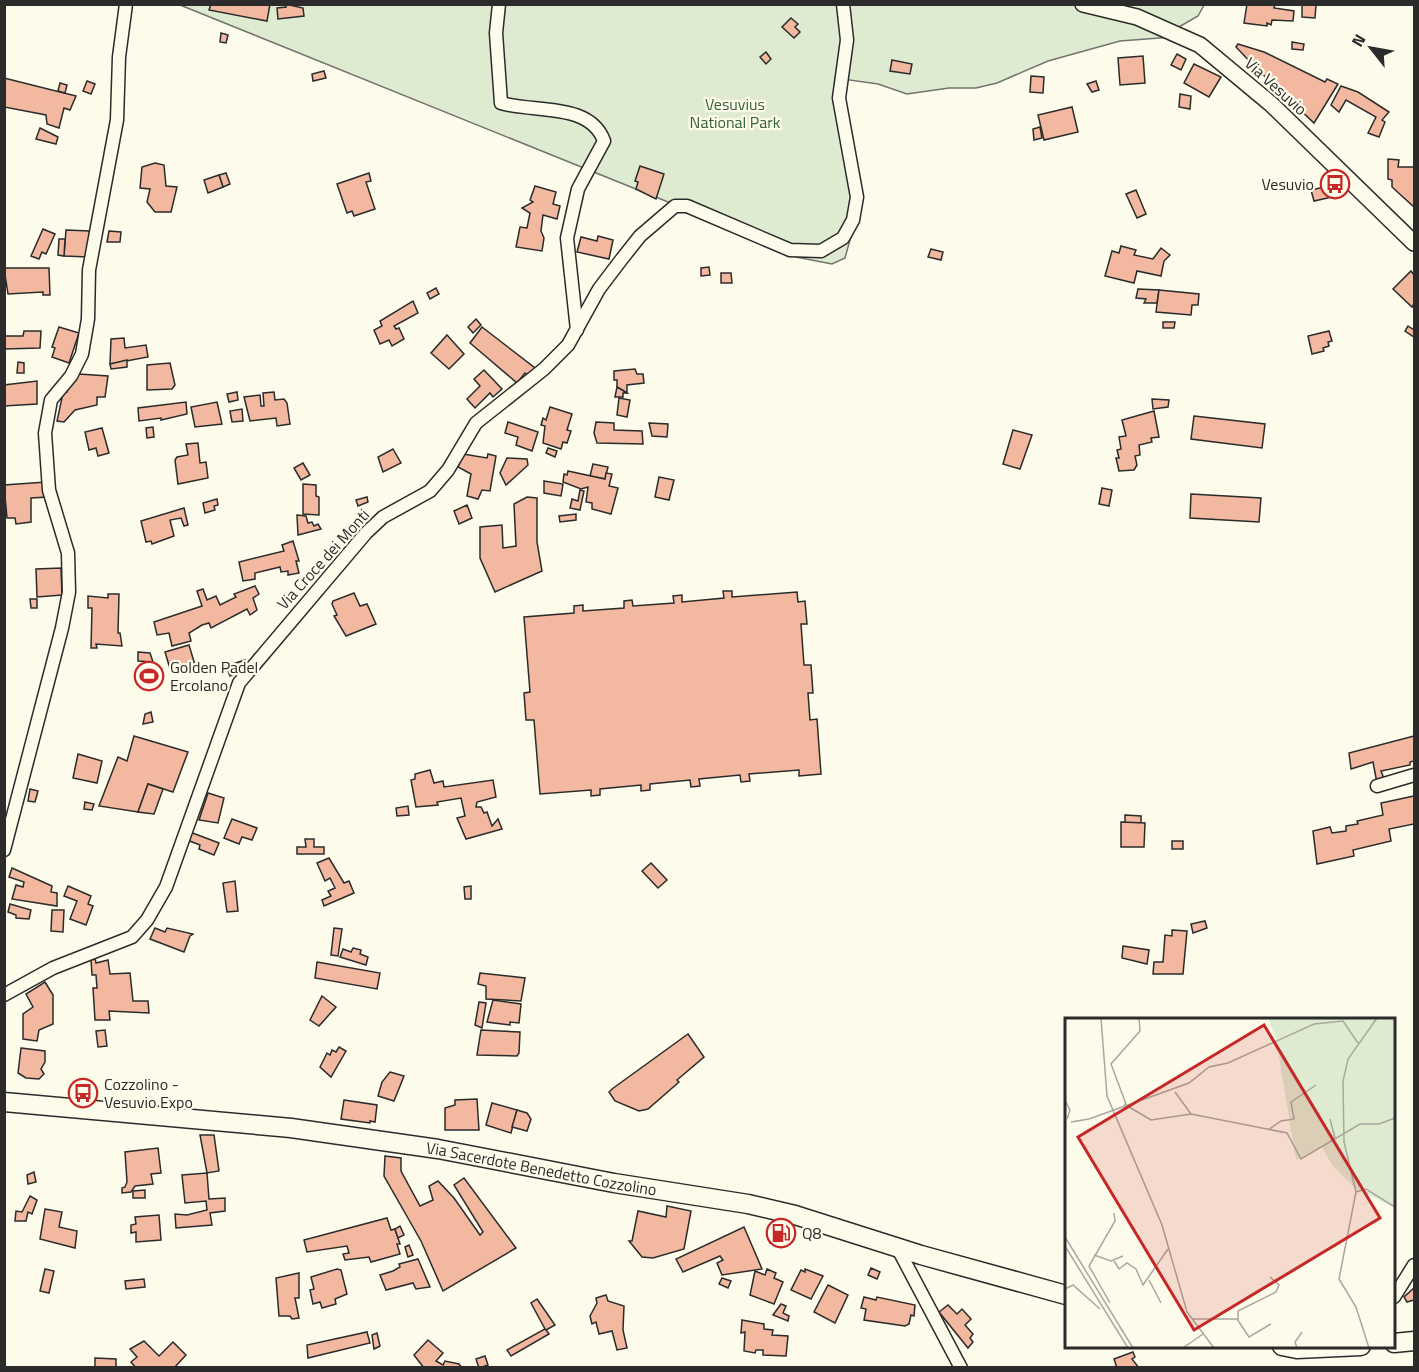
<svg xmlns="http://www.w3.org/2000/svg" width="1419" height="1372" font-family="'Titillium Web',sans-serif">
<rect width="100%" height="100%" fill="#fdfbea"/>
<g fill="#deebd1" stroke="#74746e" stroke-width="1.5">
<polygon points="180,5 1204,5 1198,16 1172,31 1172,37 1120,41 1048,61 997,83 976,88 949,88 907,94 878,84 843,79 844,121 856,174 851,236 845,258 832,264 796,257 774,249 673,204"/>
<polygon points="142,669 157,669 157,688 145,689 145,683 142,683"/>
</g>
<g fill="#f2b8a0" stroke="#2b2b2b" stroke-width="1.5">
<polygon points="211,4 270,4 267,21 209,10"/>
<polygon points="285,4 303,8 304,16 278,19 277,8 286,7"/>
<polygon points="1247,4 1275,4 1274,8 1294,11 1293,21 1272,20 1271,25 1267,23 1267,26 1244,23"/>
<polygon points="1302,5 1316,5 1315,18 1302,17"/>
<polygon points="791,18 798,24 795,27 800,32 794,38 782,27"/>
<polygon points="221,33 228,35 226,43 220,42"/>
<polygon points="1292,42 1304,44 1303,50 1292,49"/>
<polygon points="1238,44 1264,52 1325,82 1327,79 1338,84 1314,123 1254,66 1236,47"/>
<polygon points="766,52 771,59 766,64 760,57"/>
<polygon points="1177,54 1186,59 1181,70 1171,65"/>
<polygon points="1143,56 1145,83 1120,85 1118,58"/>
<polygon points="892,60 912,64 910,74 890,71"/>
<polygon points="1194,64 1221,77 1209,97 1184,83"/>
<polygon points="324,71 326,78 313,81 312,74"/>
<polygon points="1031,76 1044,77 1043,93 1030,92"/>
<polygon points="4,78 76,96 70,110 64,108 59,128 47,124 46,115 4,107"/>
<polygon points="87,81 95,84 91,94 83,91"/>
<polygon points="1096,81 1099,90 1092,92 1087,84"/>
<polygon points="60,83 67,85 65,93 58,91"/>
<polygon points="1341,86 1358,92 1389,112 1382,120 1385,122 1379,137 1368,133 1376,117 1346,100 1339,112 1331,105"/>
<polygon points="1180,94 1191,96 1190,109 1179,107"/>
<polygon points="1072,107 1078,132 1044,140 1038,115"/>
<polygon points="1040,127 1042,138 1034,140 1033,129"/>
<polygon points="40,128 58,137 56,144 36,139"/>
<polygon points="1388,159 1399,160 1398,167 1414,167 1414,207 1392,187 1392,180 1388,179"/>
<polygon points="155,163 164,165 166,186 177,187 171,212 155,212 147,202 150,189 140,188 142,167"/>
<polygon points="640,166 664,174 656,199 636,189 638,182 635,181"/>
<polygon points="226,173 230,184 223,187 219,175"/>
<polygon points="369,173 371,181 366,182 375,209 354,216 352,211 347,213 337,184"/>
<polygon points="219,175 223,187 208,193 204,180"/>
<polygon points="535,186 556,192 553,204 560,206 557,219 543,215 541,231 544,238 542,251 516,247 520,227 527,228 530,213 522,208 533,202 530,200"/>
<polygon points="1329,186 1332,197 1314,201 1311,190"/>
<polygon points="1136,190 1146,214 1137,218 1126,194"/>
<polygon points="43,229 55,234 46,254 42,252 39,259 31,256"/>
<polygon points="66,230 90,231 89,257 64,256"/>
<polygon points="109,231 121,232 120,242 107,242"/>
<polygon points="598,236 613,240 609,259 577,252 581,237 597,241"/>
<polygon points="59,239 65,239 64,256 58,255"/>
<polygon points="1121,246 1136,250 1134,255 1153,259 1161,248 1170,255 1164,261 1161,276 1137,271 1134,283 1105,276 1112,251 1119,253"/>
<polygon points="931,249 943,252 941,260 928,257"/>
<polygon points="709,267 710,275 701,276 701,268"/>
<polygon points="4,268 49,268 50,295 43,295 43,292 8,294"/>
<polygon points="1411,271 1414,275 1414,304 1412,307 1393,289"/>
<polygon points="721,273 731,273 732,283 721,283"/>
<polygon points="436,288 439,294 430,299 427,293"/>
<polygon points="1138,289 1159,290 1157,303 1144,303 1146,299 1136,298"/>
<polygon points="1159,290 1199,294 1198,305 1192,305 1191,315 1156,312"/>
<polygon points="413,301 418,313 394,326 396,329 399,328 404,339 392,346 389,340 380,344 374,330 382,326 380,321"/>
<polygon points="476,319 481,325 473,333 468,327"/>
<polygon points="1163,322 1175,322 1174,328 1163,328"/>
<polygon points="1408,326 1414,330 1414,337 1405,331"/>
<polygon points="59,327 79,333 69,363 52,357 55,348 52,347"/>
<polygon points="482,327 535,368 529,376 525,373 517,383 470,343"/>
<polygon points="24,331 41,331 40,348 4,349 4,336 23,336"/>
<polygon points="1329,331 1332,341 1328,342 1329,346 1323,348 1324,351 1312,354 1308,336"/>
<polygon points="447,335 464,354 449,369 431,353"/>
<polygon points="124,338 125,348 146,345 148,357 110,364 111,339"/>
<polygon points="127,360 127,367 111,369 110,364"/>
<polygon points="18,362 24,363 24,373 17,373"/>
<polygon points="170,363 175,385 172,389 147,390 147,365"/>
<polygon points="635,369 637,374 643,374 644,383 627,385 627,393 617,387 617,380 614,380 614,371"/>
<polygon points="484,370 502,389 493,397 490,393 475,408 467,399 480,386 474,379"/>
<polygon points="79,374 108,376 105,397 97,397 97,405 75,410 64,422 57,421 63,393 67,392 67,387"/>
<polygon points="37,381 37,404 4,406 4,385"/>
<polygon points="617,387 627,393 623,393 623,397 615,397"/>
<polygon points="237,392 238,400 229,402 227,394"/>
<polygon points="274,392 275,400 284,399 287,403 290,424 277,426 276,418 250,421 244,397 260,395 261,406 264,406 263,393"/>
<polygon points="619,398 630,400 627,417 617,415"/>
<polygon points="1152,399 1169,400 1168,407 1153,409"/>
<polygon points="186,402 187,414 161,420 161,418 139,421 138,408"/>
<polygon points="217,402 222,424 195,427 191,407"/>
<polygon points="550,407 572,414 567,430 571,431 567,443 563,442 561,449 543,443 545,426 541,425 543,418 546,420"/>
<polygon points="242,409 243,421 232,422 230,411"/>
<polygon points="1154,411 1159,437 1151,438 1152,442 1139,445 1140,455 1135,456 1137,465 1134,470 1119,471 1116,458 1119,458 1117,450 1121,449 1119,437 1126,436 1122,420"/>
<polygon points="1194,416 1265,424 1262,448 1191,439"/>
<polygon points="508,422 538,432 532,451 516,445 518,437 505,433"/>
<polygon points="596,422 614,423 614,430 642,431 643,444 597,443 594,433"/>
<polygon points="649,423 668,424 667,437 652,436"/>
<polygon points="153,427 154,437 147,438 146,428"/>
<polygon points="102,428 109,453 98,456 96,448 89,450 85,432"/>
<polygon points="1013,430 1032,435 1020,469 1003,464"/>
<polygon points="198,443 200,463 206,462 208,478 178,484 175,460 177,457 188,455 186,444"/>
<polygon points="548,448 557,451 555,457 546,453"/>
<polygon points="393,449 401,463 383,472 378,457"/>
<polygon points="463,454 487,458 488,454 496,456 490,491 482,490 478,499 467,496 471,474 458,467"/>
<polygon points="507,458 527,459 528,465 506,485 500,473"/>
<polygon points="303,463 310,475 301,480 294,468"/>
<polygon points="593,464 608,467 605,479 590,476"/>
<polygon points="568,471 605,479 606,473 612,474 609,486 618,488 611,514 592,509 592,503 586,502 588,487 581,489 563,482 564,474 567,475"/>
<polygon points="659,477 674,480 669,500 655,497"/>
<polygon points="544,481 563,484 561,496 544,493"/>
<polygon points="46,482 48,497 31,498 31,522 16,524 15,518 7,518 4,485"/>
<polygon points="303,484 316,485 316,496 319,497 319,515 303,514"/>
<polygon points="1102,488 1112,490 1109,506 1099,504"/>
<polygon points="580,490 584,491 580,510 570,508 572,499 578,501"/>
<polygon points="1191,494 1261,498 1259,522 1190,518"/>
<polygon points="367,497 368,502 358,506 356,500"/>
<polygon points="527,497 537,498 537,542 542,571 495,592 480,558 480,527 502,525 503,548 516,546 514,504"/>
<polygon points="217,499 218,505 214,506 215,510 205,513 203,503"/>
<polygon points="467,505 472,518 459,524 454,511"/>
<polygon points="184,508 188,525 184,526 181,518 170,520 174,536 152,544 151,541 146,542 141,521"/>
<polygon points="576,514 576,520 560,522 559,516"/>
<polygon points="297,515 306,516 308,523 312,522 314,526 318,524 321,529 298,535"/>
<polygon points="293,541 299,561 296,561 299,573 288,575 288,571 281,572 280,567 255,573 255,579 243,581 239,562 284,551 282,545"/>
<polygon points="61,568 62,595 37,597 36,569"/>
<polygon points="255,586 259,594 253,598 257,610 250,615 247,609 211,628 209,623 202,625 189,633 191,641 172,646 169,633 157,635 154,622 202,606 197,591 203,589 207,600 216,596 220,605 236,597 234,594"/>
<polygon points="723,591 732,591 732,597 797,592 798,602 805,601 807,624 801,624 804,665 811,665 813,693 808,693 810,720 817,719 821,774 799,776 799,770 749,774 750,781 741,782 740,775 699,779 700,786 691,787 690,780 650,784 650,790 641,791 641,785 600,789 600,795 591,796 591,790 540,794 534,720 526,720 524,693 530,692 524,617 574,613 574,606 583,605 583,611 624,608 624,601 632,600 633,606 674,603 673,596 682,595 682,602 724,598"/>
<polygon points="354,593 360,606 367,604 376,624 346,636 334,616 337,615 332,604 333,601"/>
<polygon points="108,594 119,594 118,633 120,633 122,646 96,644 97,648 91,648 92,608 88,608 88,596 108,598"/>
<polygon points="30,599 37,599 37,608 31,608"/>
<polygon points="189,645 195,665 171,672 165,652"/>
<polygon points="138,652 150,653 153,662 138,661"/>
<polygon points="245,660 241,670 230,676 226,666"/>
<polygon points="151,712 153,722 143,724 145,714"/>
<polygon points="134,736 188,752 173,792 148,784 138,812 99,806 118,757 127,761"/>
<polygon points="1414,736 1414,761 1410,762 1410,765 1381,771 1385,781 1377,783 1373,762 1351,769 1349,753"/>
<polygon points="78,754 102,761 97,783 73,778"/>
<polygon points="430,770 434,783 443,781 444,787 493,780 496,797 477,802 476,807 481,807 484,813 487,812 492,826 498,819 502,829 466,839 457,818 465,816 461,798 437,802 438,805 416,807 411,780 415,779 415,774"/>
<polygon points="148,784 163,789 154,814 138,812"/>
<polygon points="30,789 38,791 35,802 28,801"/>
<polygon points="208,793 224,798 218,823 199,820"/>
<polygon points="1414,796 1414,824 1389,829 1391,841 1353,850 1354,856 1317,864 1313,831 1330,827 1332,833 1346,831 1346,826 1358,824 1357,821 1383,815 1381,803"/>
<polygon points="85,802 94,804 92,810 84,809"/>
<polygon points="408,806 409,815 397,816 396,808"/>
<polygon points="1125,815 1141,816 1141,823 1125,823"/>
<polygon points="232,819 257,828 252,840 242,837 239,844 224,838"/>
<polygon points="1121,822 1145,823 1144,847 1121,847"/>
<polygon points="190,832 219,843 214,855 199,849 200,845 187,840"/>
<polygon points="305,839 314,839 314,847 324,847 324,854 297,854 297,847 306,847"/>
<rect x="1172" y="841" width="11" height="8"/>
<polygon points="329,858 344,883 349,881 354,893 324,906 322,900 331,896 328,891 335,888 330,878 325,881 317,863"/>
<polygon points="651,863 667,880 658,888 642,871"/>
<polygon points="12,868 52,886 51,892 57,893 57,906 12,899 16,885 23,887 24,882 9,877"/>
<polygon points="235,881 238,911 227,912 223,883"/>
<polygon points="68,886 91,896 88,904 93,906 86,925 70,919 77,901 64,896"/>
<polygon points="471,886 471,899 465,899 464,887"/>
<polygon points="10,904 31,910 29,919 16,918 16,915 8,912"/>
<polygon points="52,910 64,910 63,932 51,931"/>
<polygon points="1205,921 1207,928 1193,933 1191,924"/>
<polygon points="155,928 165,932 167,928 193,934 190,936 184,952 150,939"/>
<polygon points="334,928 342,929 338,956 331,955"/>
<polygon points="1172,930 1187,931 1183,974 1153,974 1154,962 1163,962 1165,935 1172,936"/>
<polygon points="1123,946 1149,950 1147,964 1122,958"/>
<polygon points="353,948 361,950 360,954 368,957 366,965 340,957 343,949 351,952"/>
<polygon points="95,958 96,963 108,960 110,974 130,973 133,1001 148,1001 149,1013 109,1011 110,1020 95,1020 93,988 97,988 96,975 92,975 91,960"/>
<polygon points="317,962 380,973 377,989 315,978"/>
<polygon points="480,973 525,978 521,1001 486,999 486,986 478,984"/>
<polygon points="45,982 53,995 53,1024 39,1030 37,1041 23,1039 23,1014 33,1007 26,994"/>
<polygon points="322,996 336,1007 319,1026 310,1020"/>
<polygon points="493,1000 521,1004 519,1023 510,1022 510,1025 487,1022"/>
<polygon points="479,1002 486,1003 482,1028 475,1025"/>
<polygon points="105,1030 107,1046 98,1047 96,1031"/>
<polygon points="481,1030 520,1032 519,1053 517,1056 477,1055"/>
<polygon points="688,1034 704,1057 677,1080 679,1082 648,1109 639,1111 615,1101 609,1092 612,1089"/>
<polygon points="339,1047 346,1051 331,1077 320,1067 327,1053 330,1055 332,1050 336,1052"/>
<polygon points="21,1048 45,1051 45,1062 41,1069 44,1074 39,1079 26,1078 18,1073"/>
<polygon points="390,1072 404,1076 394,1101 378,1096 382,1082"/>
<polygon points="477,1099 479,1130 445,1130 445,1108 455,1105 455,1100"/>
<polygon points="344,1100 377,1105 375,1122 370,1121 370,1123 341,1119"/>
<polygon points="492,1103 517,1110 511,1133 486,1125"/>
<polygon points="517,1110 527,1113 531,1119 527,1131 512,1127"/>
<polygon points="200,1135 214,1135 219,1171 207,1173"/>
<polygon points="158,1148 161,1173 151,1174 153,1184 135,1186 131,1192 122,1193 122,1188 125,1187 127,1182 125,1152"/>
<polygon points="385,1156 401,1158 401,1171 420,1206 433,1200 429,1186 438,1181 454,1198 480,1235 483,1232 454,1185 464,1178 516,1248 443,1291 421,1241 384,1176"/>
<polygon points="34,1172 36,1182 28,1184 27,1175"/>
<polygon points="207,1173 209,1199 225,1198 225,1211 210,1213 212,1225 176,1228 175,1214 187,1215 207,1210 206,1201 185,1203 182,1175"/>
<polygon points="145,1190 145,1198 133,1198 133,1191"/>
<polygon points="30,1196 37,1200 32,1214 28,1212 26,1221 15,1221 16,1211 22,1212"/>
<polygon points="667,1206 691,1211 684,1249 653,1258 642,1257 629,1241 632,1241 638,1211 666,1217"/>
<polygon points="45,1209 62,1212 59,1227 77,1231 75,1248 40,1239"/>
<polygon points="159,1215 161,1240 136,1242 136,1232 131,1233 131,1225 136,1224 135,1217"/>
<polygon points="387,1218 391,1230 395,1229 400,1244 397,1244 400,1254 371,1262 369,1257 345,1260 343,1254 349,1253 347,1246 307,1252 304,1240"/>
<polygon points="400,1226 404,1235 398,1238 395,1229"/>
<polygon points="744,1227 762,1269 722,1275 717,1263 723,1260 720,1256 683,1272 676,1259"/>
<polygon points="773,1229 786,1232 783,1246 770,1243"/>
<polygon points="409,1245 413,1255 408,1257 405,1247"/>
<polygon points="418,1259 430,1287 416,1289 413,1283 386,1290 380,1275 393,1271 400,1267 399,1264"/>
<polygon points="871,1268 880,1272 877,1279 868,1275"/>
<polygon points="45,1269 54,1271 49,1293 40,1291"/>
<polygon points="337,1269 341,1270 347,1294 335,1299 336,1304 322,1308 320,1302 313,1304 310,1290 314,1289 311,1277"/>
<polygon points="767,1269 776,1273 774,1278 783,1282 774,1304 750,1295 755,1271 765,1275"/>
<polygon points="805,1269 823,1276 811,1299 791,1290 801,1270 805,1272"/>
<polygon points="299,1273 299,1298 295,1298 299,1318 292,1319 290,1316 279,1316 276,1278"/>
<polygon points="722,1278 731,1281 728,1288 719,1284"/>
<polygon points="144,1279 145,1287 126,1289 125,1281"/>
<polygon points="828,1285 848,1295 835,1323 814,1312"/>
<polygon points="1414,1288 1414,1300 1407,1302 1404,1297"/>
<polygon points="606,1295 608,1301 624,1306 623,1330 627,1348 617,1350 612,1331 599,1334 596,1322 592,1324 590,1316 597,1303 596,1298"/>
<polygon points="864,1297 876,1300 877,1297 915,1305 914,1316 911,1315 909,1324 905,1326 864,1320 866,1309 861,1308"/>
<polygon points="537,1299 555,1325 546,1330 549,1334 511,1356 507,1350 545,1329 531,1303"/>
<polygon points="781,1304 786,1306 783,1313 789,1316 788,1321 773,1315"/>
<polygon points="948,1305 957,1314 962,1309 971,1319 965,1325 973,1334 970,1338 973,1342 968,1348 939,1312"/>
<polygon points="742,1320 764,1324 764,1329 773,1330 772,1335 788,1336 786,1356 763,1355 763,1350 756,1350 755,1353 744,1351 745,1332 741,1333"/>
<polygon points="367,1332 370,1343 308,1358 307,1345"/>
<polygon points="377,1333 380,1346 374,1349 372,1335"/>
<polygon points="428,1340 443,1353 436,1361 443,1365 445,1361 459,1364 462,1368 424,1368 414,1355"/>
<polygon points="144,1341 159,1356 173,1342 186,1355 174,1368 136,1368 131,1362 137,1357 130,1349"/>
<polygon points="1133,1352 1135,1357 1132,1359 1139,1368 1117,1368 1114,1359"/>
<polygon points="485,1356 488,1365 479,1368 476,1359"/>
<polygon points="95,1358 116,1359 116,1368 95,1368"/>
</g>
<g fill="none" stroke-linecap="round" stroke-linejoin="round">
<g stroke="#2b2b2b" stroke-width="15">
<g id="minor">
<path d="M499 4 496 33 501 103C534 113 590 102 604 141L578 189 567 238 577 330"/>
<polyline points="1377,786 1414,775"/>
<polyline points="4,850 62,628 69,592 68,553 49,490 45,433 51,400 71,376 82,354 88,319 89,270 117,120 119,57 126,4"/>
<polyline points="4,995 53,968 132,937 147,920 166,887 239,683 366,533 383,517 430,491 448,470 476,423 544,369 568,345 599,289 621,260 640,236 675,206 687,206 790,250 821,251 843,238 853,220 857,197 839,98 847,40 843,4"/>
<polyline points="897,1247 961,1368"/>
<polyline points="1394,1297 1414,1265"/>
</g>
</g>
<g stroke="#2b2b2b" stroke-width="18">
<polyline id="tertiary" points="1083,4 1137,17 1200,45 1271,104 1414,243"/>
</g>
<g stroke="#2b2b2b" stroke-width="21">
<g id="secondary">
<path id="s1" d="M4 1102 291 1128 438 1149 614 1183 748 1204 795 1215 921 1255 1066 1295"/>
<polyline points="1394,1343 1414,1341"/>
<polyline points="1282,1346 1297,1349 1361,1346"/>
</g>
</g>
<use href="#minor" stroke="#fdfbea" stroke-width="12"/>
<use href="#tertiary" stroke="#fdfbea" stroke-width="15"/>
<use href="#secondary" stroke="#fdfbea" stroke-width="18"/>
</g>
<defs>
<g id="bus-ring" transform="scale(1.5)"><circle r="9.5" fill="#fdfbea" stroke="#c62828" stroke-width="1.5"/><path d="M-5-6H5V4H4V6H2V4H-2V6H-4V4H-5ZM-3.5-4V0h7V-4ZM-3.5 1.2v1.5H-2V1.2ZM2 1.2v1.5H3.5V1.2Z" fill="#c62828"/></g>
<g id="stadium-ring" transform="scale(1.5)"><circle r="9.5" fill="#fdfbea" stroke="#c62828" stroke-width="1.5"/><path d="M0-5a6.5 5 0 1 0 0 10a6.5 5 0 1 0 0-10ZM-3.5-1.8h7v3.6h-7Z" fill="#c62828"/></g>
<g id="fuel-ring" transform="scale(1.5)"><circle r="9.5" fill="#fdfbea" stroke="#c62828" stroke-width="1.5"/><path d="M-5.5-6h7V0h2V4h1.3V-2.5L3-4.5l.8-.8L6-3V5H2.5V1h-1V6h-7ZM-4.2-4.7v3.2H.2V-4.7Z" fill="#c62828"/></g>
</defs>
<g fill-rule="evenodd">
<use href="#bus-ring" x="1335" y="184"/>
<use href="#stadium-ring" x="149" y="676"/>
<use href="#bus-ring" x="83" y="1093"/>
<use href="#fuel-ring" x="781" y="1233"/>
</g>
<g text-anchor="middle" stroke-width="4.5" stroke-linejoin="round" paint-order="stroke">
<g font-size="16" fill="#2b2b2b" stroke="#fdfbea">
<text transform="translate(1276 86) rotate(42)" y="6">Via Vesuvio</text>
<text transform="translate(323 559) rotate(-48)" y="6">Via Croce dei Monti</text>
<text dy="6" stroke="none"><textPath href="#s1" startOffset="542">Via Sacerdote Benedetto Cozzolino</textPath></text>
</g>
<g font-size="16" fill="#34623c" stroke="#fdfbea">
<text x="735" y="110">Vesuvius<tspan x="735" dy="18">National Park</tspan></text>
</g>
<g font-size="16" fill="#2b2b2b" stroke="#fdfbea" text-anchor="start">
<text x="1314" y="190" text-anchor="end">Vesuvio</text>
<text x="170" y="673">Golden Padel<tspan x="170" dy="18">Ercolano</tspan></text>
<text x="104" y="1090">Cozzolino -<tspan x="104" dy="18">Vesuvio Expo</tspan></text>
<text x="802" y="1239">Q8</text>
</g>
</g>
<g transform="translate(1065 1018)">
<rect width="330" height="330" fill="#fdfbea"/>
<path d="M203 0H330V190L290 170 267 147 257 129 231 142 211 21Z" fill="#deebd1"/>
<path fill="none" stroke="#a9a89e" stroke-width="1.5" d="M36 0 42 78 97 207 122 294 149 330M110 74 126 96M0 82 5 92 2 101M59 86 86 102 126 96 222 115 236 141 295 106H314L330 100M61 86 46 46 75 13 74 0M265 101 270 120M6 104 24 101 124 65 144 49 163 45 249 6 278 3 293 25M203 112 216 103 229 101 226 84 251 67M291 174 301 171 330 189M0 219 68 330M0 228 63 330M29 237 46 243 58 238M49 243 54 251 62 245 71 251 78 267 103 231M84 262 96 285M0 271 8 267 35 291M45 285 24 248 50 203 49 195M128 301H173V293L211 274 214 267 205 259M172 301 184 319 206 306M118 330 138 316M232 330 230 324 237 314M304 330 291 289 274 261 291 174 279 124 278 63 283 41 312 0"/>
<path fill="#c62828" fill-opacity="0.15" stroke="#c62828" stroke-width="3" d="M199 7 315 200 129 312 13 119Z"/>
<rect width="330" height="330" fill="none" stroke="#2b2b2b" stroke-width="3"/>
</g>
<rect width="1419" height="1372" fill="none" stroke="#2b2b2b" stroke-width="12"/>
<g transform="translate(1371 48) rotate(301)" stroke="#fdfbea" stroke-width="4.5" paint-order="stroke">
<path d="M0-4.5L10 22L0 15L-10 22Z" fill="#2b2b2b"/>
<text y="-9" font-size="16" font-weight="bold" text-anchor="middle" fill="#2b2b2b">N</text>
</g>
</svg>
